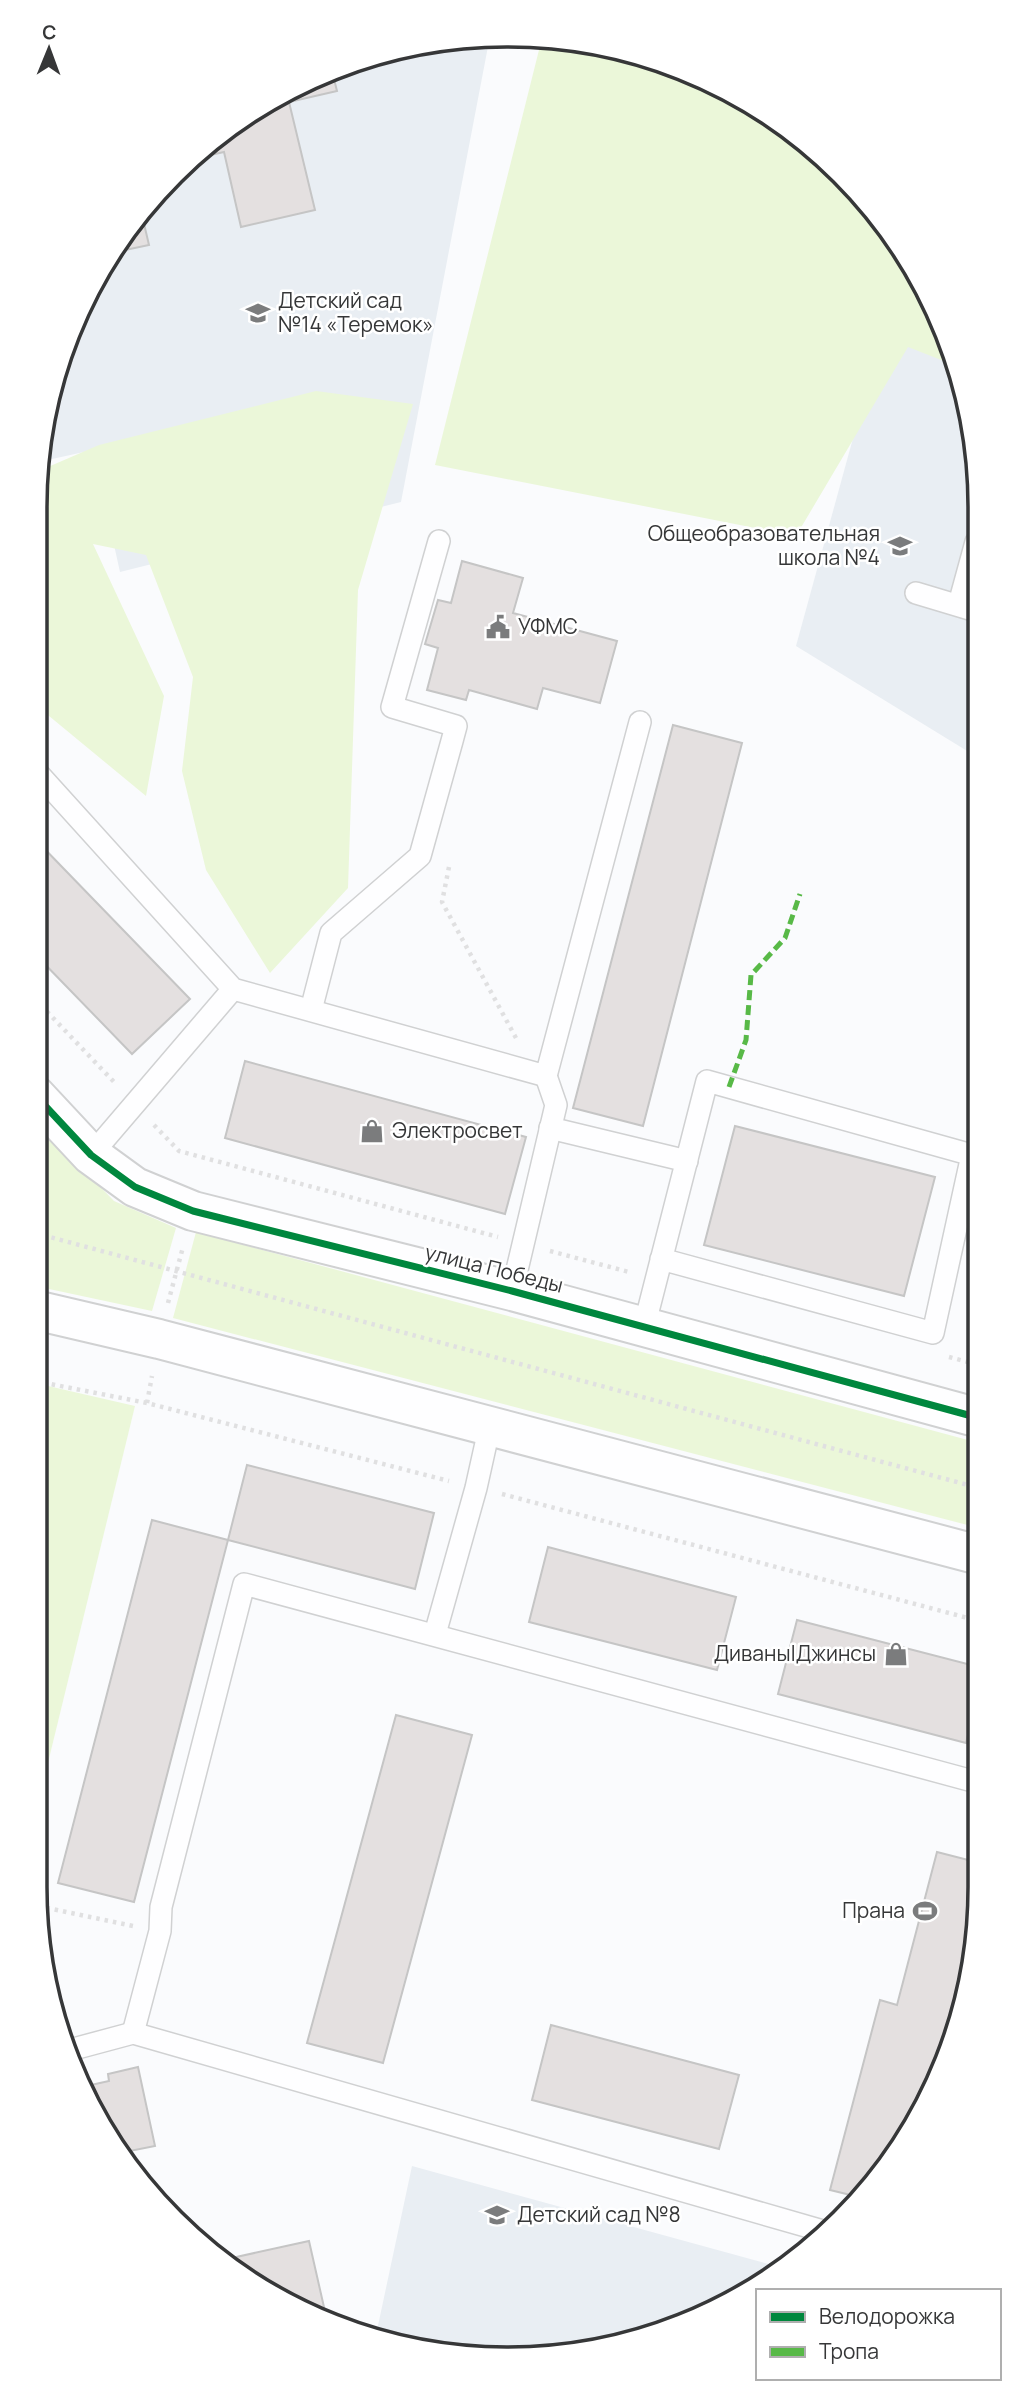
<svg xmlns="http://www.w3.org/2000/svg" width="1015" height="2394" font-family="Manrope,sans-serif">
<rect width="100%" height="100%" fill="#fafbfd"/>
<g fill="#e9eef3">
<polygon points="477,36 490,36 401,502 120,572 93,450 43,461 60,355 99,271 153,196 220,132 299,84 386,51"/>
<polygon points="903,256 944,326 976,445 977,757 796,646"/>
<polygon points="412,2166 772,2265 770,2274 743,2296 659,2334 570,2355 416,2350 376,2335"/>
</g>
<g fill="#ebf7d9">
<polygon points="542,38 570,39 660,60 770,115 882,220 944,326 954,365 908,347 796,536 435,465"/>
<polygon points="316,391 413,404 358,590 348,888 270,973 206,870 182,771 193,677 146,555 93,544 164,696 146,796 43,711 35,684 35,507 41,470 99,445"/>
<polygon points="35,1120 114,1201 176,1228 152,1311 35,1286"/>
<polygon points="196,1232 979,1443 979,1528 173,1318"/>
<polygon points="35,1383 135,1406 35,1816"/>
</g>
<g fill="#e4e0e0" stroke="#c5c5c5" stroke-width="2">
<polygon points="332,71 337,91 289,102 315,210 241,227 224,152 192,159 220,132 299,84"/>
<polygon points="141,211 149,245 111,253"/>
<polygon points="462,561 523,578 513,613 617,641 600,703 543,688 537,709 469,690 466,700 427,690 438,648 425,644 438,600 451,603"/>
<polygon points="673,725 742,743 643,1126 573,1108"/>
<polygon points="35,839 190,999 132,1054 35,954"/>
<polygon points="245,1061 526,1137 505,1214 225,1138"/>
<polygon points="735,1126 935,1177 904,1296 704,1245"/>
<polygon points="247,1465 434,1513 415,1589 228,1540"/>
<polygon points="152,1520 228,1540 134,1902 58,1883"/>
<polygon points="548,1547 736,1597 717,1670 529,1622"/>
<polygon points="797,1620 979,1667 979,1691 966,1743 778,1694"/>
<polygon points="396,1715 472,1735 383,2063 307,2043"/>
<polygon points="937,1852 980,1863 980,1886 955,2039 917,2122 863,2198 830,2190 880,2000 897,2005"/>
<polygon points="551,2025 739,2075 719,2149 532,2100"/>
<polygon points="138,2067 155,2146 120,2153 98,2122 82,2087 109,2081 108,2074"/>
<polygon points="309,2241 326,2316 272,2296 227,2259"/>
</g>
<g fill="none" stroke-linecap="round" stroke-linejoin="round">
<g stroke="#d0d1d2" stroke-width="24">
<g id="lane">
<polyline points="916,593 976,611"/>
<polyline points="959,604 976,542"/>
<polyline points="35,770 233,989 546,1076 640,722"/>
<polyline points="311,1010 331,933 420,856 452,741 456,726 392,707 439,541"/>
<polyline points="550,1128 687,1161"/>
<polyline points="91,1155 233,989"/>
<polyline points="512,1291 556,1105 546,1076"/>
<polyline points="644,1327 707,1081 972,1155 933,1333 661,1259"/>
<polyline points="435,1634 476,1488 490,1425"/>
<polyline points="133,2033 160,1931 161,1907 244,1584 980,1783"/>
<polyline points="66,2051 133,2033 823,2231"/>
</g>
</g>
<g stroke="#d0d1d2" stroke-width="42">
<g id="secondary">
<polyline points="35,1095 91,1155 135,1187 193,1211 512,1291 979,1418"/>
<polyline points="35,1310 159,1339 979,1555"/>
</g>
</g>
<g stroke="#e0e0e1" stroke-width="4.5" stroke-dasharray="3.5 5" stroke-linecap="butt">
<polyline points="449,867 442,902 516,1038"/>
<polyline points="35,999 115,1083"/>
<polyline points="154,1125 179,1151 498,1237"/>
<polyline points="35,1233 979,1488"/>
<polyline points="550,1251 629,1272"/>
<polyline points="168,1303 183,1247"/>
<polyline points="949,1357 979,1365"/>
<polyline points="35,1381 147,1403 449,1481"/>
<polyline points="147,1403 152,1376"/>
<polyline points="502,1494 979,1621"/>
<polyline points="38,1906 133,1926"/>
</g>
<use href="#lane" stroke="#fefeff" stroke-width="21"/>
<use href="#secondary" stroke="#fefeff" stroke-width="38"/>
<polyline stroke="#58b947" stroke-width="5" stroke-dasharray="10 5" stroke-linecap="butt" points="729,1087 746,1040 751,975 785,938 800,894"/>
<g stroke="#fff" stroke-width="11">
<polyline id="cycleway" points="35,1095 91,1155 135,1187 193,1211 512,1291 979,1418"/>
</g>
<use href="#cycleway" stroke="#00873e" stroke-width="7"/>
</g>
<defs>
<g id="school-bare" transform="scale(1.89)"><path d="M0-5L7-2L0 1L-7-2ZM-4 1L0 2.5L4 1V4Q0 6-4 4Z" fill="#7b7c7d" stroke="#fff" stroke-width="2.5" paint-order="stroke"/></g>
<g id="civic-bare" transform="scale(1.89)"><path d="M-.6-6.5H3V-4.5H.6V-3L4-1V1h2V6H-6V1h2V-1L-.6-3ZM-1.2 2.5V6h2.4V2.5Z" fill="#7b7c7d" stroke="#fff" stroke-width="2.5" paint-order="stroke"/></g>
<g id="shop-bare" transform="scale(1.89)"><path d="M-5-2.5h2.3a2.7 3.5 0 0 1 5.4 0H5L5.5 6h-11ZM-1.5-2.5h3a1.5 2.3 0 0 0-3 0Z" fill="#7b7c7d" stroke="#fff" stroke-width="2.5" paint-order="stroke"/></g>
<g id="stadium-bare" transform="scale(1.89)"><path d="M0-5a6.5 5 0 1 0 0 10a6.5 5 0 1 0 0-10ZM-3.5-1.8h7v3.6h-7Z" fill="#7b7c7d" stroke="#fff" stroke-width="2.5" paint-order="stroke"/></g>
</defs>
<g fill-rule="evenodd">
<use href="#school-bare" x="258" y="313"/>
<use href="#school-bare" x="900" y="546"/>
<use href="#civic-bare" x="498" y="627"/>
<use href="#shop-bare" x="372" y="1131"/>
<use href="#shop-bare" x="896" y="1654"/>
<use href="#stadium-bare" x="925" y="1911"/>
<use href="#school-bare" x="497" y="2215"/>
</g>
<g text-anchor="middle" stroke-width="5" stroke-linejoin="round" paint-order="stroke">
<g font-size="21" fill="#363738" stroke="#fff" text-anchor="start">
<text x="278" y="308">Детский сад<tspan x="278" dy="24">№14 «Теремок»</tspan></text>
<text x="880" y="541" text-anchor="end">Общеобразовательная<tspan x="880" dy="24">школа №4</tspan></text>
<text x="518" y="634">УФМС</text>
<text x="392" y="1138">Электросвет</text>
<text x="876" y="1661" text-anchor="end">Диваны|Джинсы</text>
<text x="905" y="1918" text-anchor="end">Прана</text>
<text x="517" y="2222">Детский сад №8</text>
</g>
<g font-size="21" fill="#363738" stroke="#fff">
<text transform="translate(494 1269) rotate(14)" y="7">улица Победы</text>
</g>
</g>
<path d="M0 0H1015V2394H0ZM507 47H508A460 460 0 0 1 968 507V1887A460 460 0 0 1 508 2347H507A460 460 0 0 1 47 1887V507A460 460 0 0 1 507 47Z" fill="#fff" fill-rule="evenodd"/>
<path fill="none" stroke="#363738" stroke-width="3.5" d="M507 47H508A460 460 0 0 1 968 507V1887A460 460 0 0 1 508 2347H507A460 460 0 0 1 47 1887V507A460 460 0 0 1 507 47Z"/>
<rect x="756" y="2289" width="245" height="91" fill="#ffffff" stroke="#afafaf" stroke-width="2"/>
<rect x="770" y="2312" width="35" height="10" fill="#00873e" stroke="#afafaf" stroke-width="2"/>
<text x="819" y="2324" font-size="21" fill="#363738">Велодорожка</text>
<rect x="770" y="2347" width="35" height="10" fill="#58b947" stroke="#afafaf" stroke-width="2"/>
<text x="819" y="2359" font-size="21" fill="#363738">Тропа</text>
<g transform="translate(49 49) rotate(1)" stroke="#ffffff" stroke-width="5" paint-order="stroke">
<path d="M0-5L12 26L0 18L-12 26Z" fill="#363738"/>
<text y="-10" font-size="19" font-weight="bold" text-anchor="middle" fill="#363738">С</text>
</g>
</svg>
